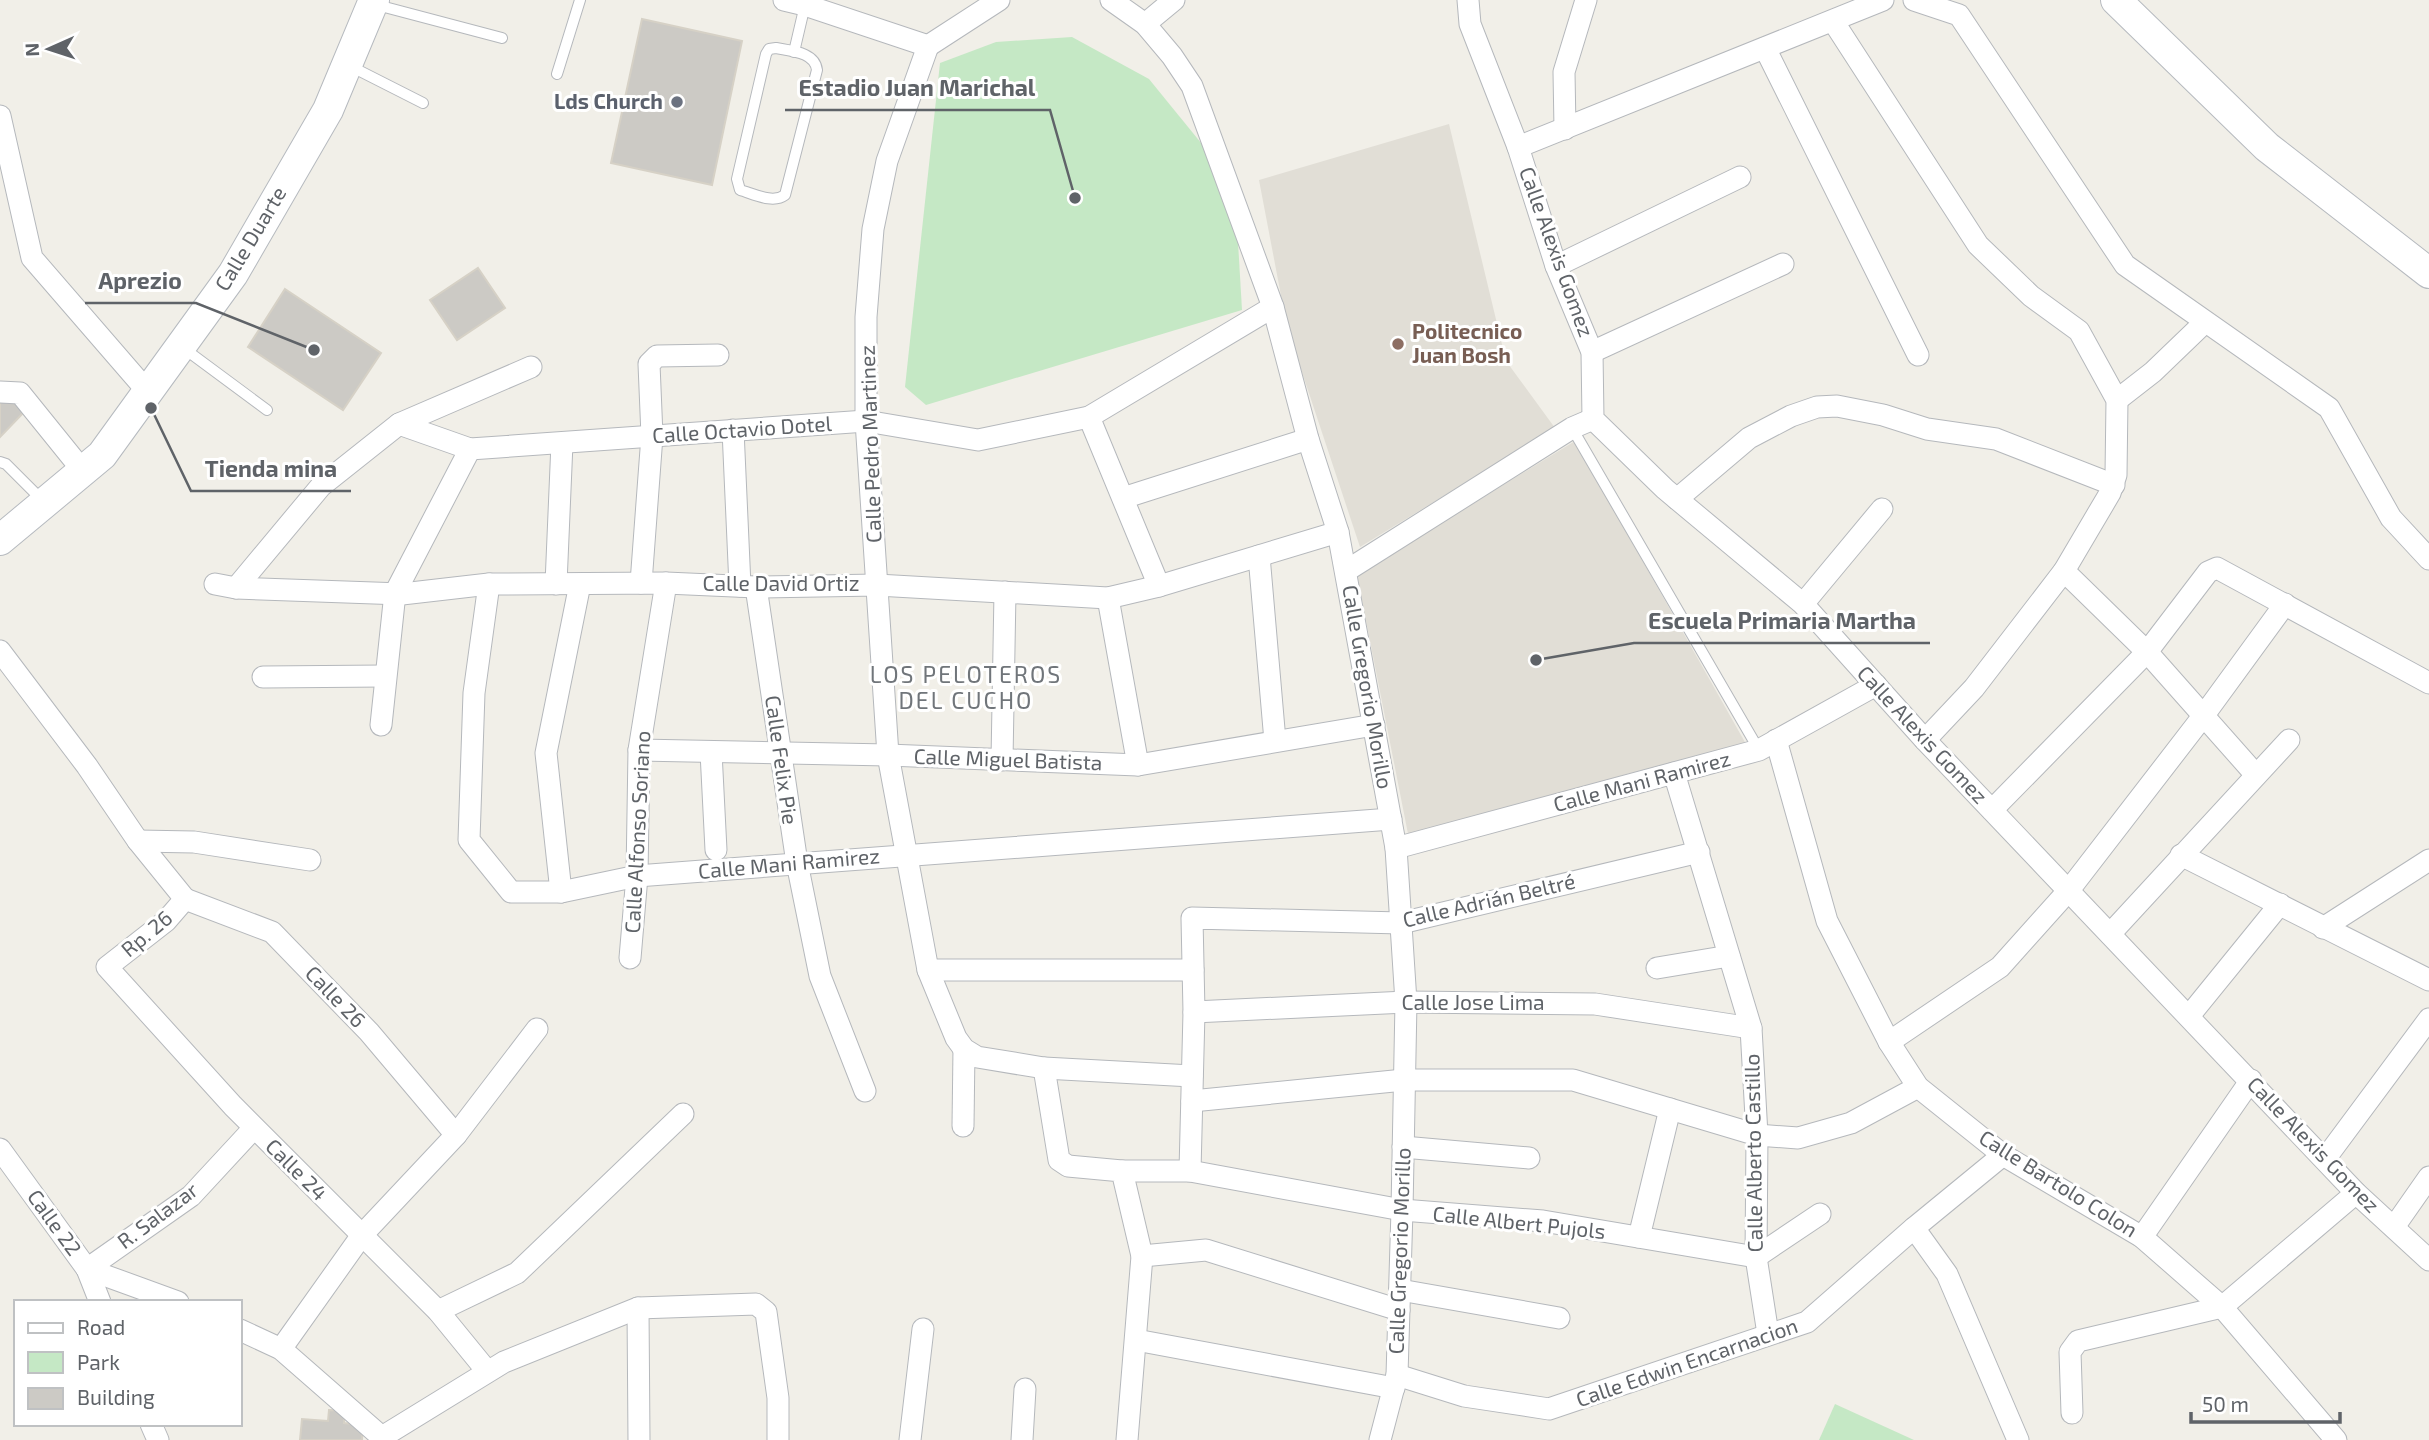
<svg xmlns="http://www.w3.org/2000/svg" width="2429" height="1440" font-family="'Exo 2',sans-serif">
<rect width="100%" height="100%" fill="#f1efe8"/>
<g fill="#e1ded6">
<polygon points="1449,124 1506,361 1555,428 1360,547 1287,327 1259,180"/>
<polygon points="1575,441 1746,744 1627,774 1410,844 1357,575"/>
</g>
<g fill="#c5e8c5">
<polygon points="1072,37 1149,79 1210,154 1238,242 1242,310 926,405 905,387 940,63 996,42"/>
<polygon points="1835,1404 1914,1440 1819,1440"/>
</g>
<g fill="#cccac5" stroke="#d6d1c6" stroke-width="2">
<polygon points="642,19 742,41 712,185 611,163"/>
<polygon points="478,268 505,308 457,340 430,300"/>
<polygon points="285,289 381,353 343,410 248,347"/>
<polygon points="8,392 26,410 0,437 0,401"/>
<polygon points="329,1410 345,1411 344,1423 363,1425 362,1440 300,1440 302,1419 328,1421"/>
</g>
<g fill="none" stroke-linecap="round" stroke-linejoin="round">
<g stroke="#b5b8bc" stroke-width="12">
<g id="lane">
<polyline points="373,4 502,38"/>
<path d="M776 48C791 51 815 52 817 70L785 195C773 204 754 194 740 190L737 179 766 54 769 49Z"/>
<polyline points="794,52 805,5"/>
<polyline points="348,65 423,103"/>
<polyline points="557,74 580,0"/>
<polyline points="182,347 267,410"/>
<polyline points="1572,428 1759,750"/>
<polyline points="0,462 6,464 44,502"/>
</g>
</g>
<g stroke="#b5b8bc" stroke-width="23">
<g id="street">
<polyline points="784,0 805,5 928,46"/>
<polyline points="1111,0 1145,24 1172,56 1192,86 1273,307 1308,439 1338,532 1396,848 1406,1002 1402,1210 1397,1375 1380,1440"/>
<polyline points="1468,0 1470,24 1518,147 1556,266 1592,352 1593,419 1665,489 1803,604 1925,740 2356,1193 2429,1260"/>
<polyline points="1914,0 1959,15 2125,265 2329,408 2391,518 2429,559"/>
<polyline points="1833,21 1978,245 2031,296 2079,331 2117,400 2116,475 2110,493 2064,571 1974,688 1925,740"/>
<polyline points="1145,24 1174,0"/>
<polyline points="928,46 887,161 873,229 866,317 866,421 888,755 928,970 956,1038 964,1049 977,1057 1044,1068 1192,1076"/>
<polyline points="928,46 999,0"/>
<polyline points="1765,48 1918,355"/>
<polyline points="0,116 32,258 148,392"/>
<polyline points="1565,129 1564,72 1586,0"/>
<polyline points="1518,147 1883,0"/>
<polyline points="1556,266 1740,177"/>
<polyline points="1592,352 1783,264"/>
<polyline points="0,392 20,393 83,471"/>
<polyline points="2117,400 2153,372 2204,323"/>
<polyline points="1089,417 1159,586"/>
<polyline points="399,424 470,449 866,421 978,440 1089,417 1273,307"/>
<polyline points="733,430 740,586"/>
<polyline points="1123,498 1308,439"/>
<polyline points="1677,499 1749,438 1791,416 1817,407 1837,406 1883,415 1927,429 1996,439 2114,485"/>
<polyline points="1259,556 1275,741"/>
<polyline points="1346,571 1572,428 1593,419"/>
<polyline points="2064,571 2147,652 2256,775"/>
<polyline points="641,583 652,436 649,364 657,356 718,355"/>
<polyline points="215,584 236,588 402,594 489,584 666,583 756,587 877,585 1108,598 1159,586 1338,532"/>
<polyline points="489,584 474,693 469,840 511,892 561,892 637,876 1391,819"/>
<polyline points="556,584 562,443"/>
<polyline points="756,587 797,863 820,976 865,1091"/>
<polyline points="236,588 321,486 399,424 531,367"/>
<polyline points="1108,598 1138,765"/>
<polyline points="1803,604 1882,509"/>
<polyline points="0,651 87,766 138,841 185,899"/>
<polyline points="263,677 385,676"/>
<polyline points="381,725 395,593 470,449"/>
<polyline points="1776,740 1827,921 1889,1042 1918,1087 2003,1155 2142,1237 2222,1307 2336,1440"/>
<polyline points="639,750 888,755 1138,765 1374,725"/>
<polyline points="711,752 716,850"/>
<polyline points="1002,760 1005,592"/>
<polyline points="1674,773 1751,1028 1757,1135 1756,1257 1768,1334"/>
<polyline points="1992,810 2147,652 2208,572 2217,568 2429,683"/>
<polyline points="138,841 194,842 310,860"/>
<polyline points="1396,848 1759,750 1876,685"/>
<polyline points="2181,855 2429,980"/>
<polyline points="561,892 546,753 580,584"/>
<polyline points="185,899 166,921 107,967 233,1106 438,1311 487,1371"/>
<polyline points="185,899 272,932 369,1032 456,1135"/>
<polyline points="2323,928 2429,860"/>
<polyline points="2110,934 2289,740"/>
<polyline points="630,958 637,876 639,750 666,583"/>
<polyline points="1657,968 1729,956"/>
<polyline points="928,970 1193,970"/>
<polyline points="1194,1012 1406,1002 1595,1004 1751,1028"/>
<polyline points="2189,1016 2280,904"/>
<polyline points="1889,1042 2000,967 2069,890 2204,715 2285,604"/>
<polyline points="1044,1068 1059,1160 1068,1166 1122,1171 1142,1256 1127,1440"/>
<polyline points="1192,1101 1404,1080 1573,1080 1757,1135 1798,1138 1851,1123 1918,1087"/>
<polyline points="963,1126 964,1049"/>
<polyline points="1403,1147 1529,1158"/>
<polyline points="0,1149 87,1269 100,1302"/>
<polyline points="2325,1159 2429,1019"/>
<polyline points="1122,1171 1190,1171 1402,1210 1543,1221 1756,1257 1820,1214"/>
<polyline points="1190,1171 1194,1012 1192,918 1401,923 1699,852"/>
<polyline points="2394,1227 2429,1177"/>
<polyline points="1914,1228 1947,1274 2018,1440"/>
<polyline points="1639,1237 1670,1109"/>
<polyline points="2142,1237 2251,1080"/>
<polyline points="1142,1256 1206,1250 1399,1310"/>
<polyline points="87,1269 191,1196 254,1128"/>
<polyline points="87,1269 178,1302"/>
<polyline points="1400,1290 1559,1318"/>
<polyline points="638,1308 639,1440"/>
<polyline points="438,1311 517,1273 683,1114"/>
<polyline points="240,1330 281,1349 385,1440"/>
<polyline points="1136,1340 1394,1388"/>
<polyline points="281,1349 362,1235 456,1135 537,1029"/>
<polyline points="1397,1375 1464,1396 1549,1409 1807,1322 1914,1228 2003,1155"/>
<polyline points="2072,1413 2070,1352 2078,1341 2222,1307 2356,1193"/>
<polyline points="151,1424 158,1440"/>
<polyline points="382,1437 504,1362 638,1308 756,1304 766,1312 778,1398 778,1440"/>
<polyline points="910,1440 923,1329"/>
<polyline points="1022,1440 1025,1389"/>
</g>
</g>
<g stroke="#b6babf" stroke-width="32">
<g id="secondary">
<polyline points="2116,0 2267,147 2429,273"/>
<polyline points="0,540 102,455 233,274 328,110 374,0"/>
</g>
</g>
<use href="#lane" stroke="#fff" stroke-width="10"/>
<use href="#street" stroke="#fff" stroke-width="21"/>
<use href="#secondary" stroke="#fff" stroke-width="30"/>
</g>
<circle fill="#6b7280" stroke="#fff" stroke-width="2.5" cx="677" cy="102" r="7"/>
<circle fill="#8d6e63" stroke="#fff" stroke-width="2.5" cx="1398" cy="344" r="7"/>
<g text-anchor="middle" stroke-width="6" stroke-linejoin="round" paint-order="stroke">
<g font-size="21" font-weight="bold" fill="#5b616d" stroke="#fff" text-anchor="end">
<text x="663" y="109">Lds Church</text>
</g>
<g font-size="21" fill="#5f6368" stroke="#fff">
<text transform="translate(251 239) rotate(-59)" y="7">Calle Duarte</text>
<text transform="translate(1556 252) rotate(70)" y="7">Calle Alexis Gomez</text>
<text transform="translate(742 430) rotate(-4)" y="7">Calle Octavio Dotel</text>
<text transform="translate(871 444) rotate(-92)" y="7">Calle Pedro Martinez</text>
<text x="781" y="591">Calle David Ortiz</text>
<text transform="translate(1367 687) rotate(80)" y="7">Calle Gregorio Morillo</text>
<text transform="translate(1922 735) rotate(47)" y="7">Calle Alexis Gomez</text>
<text transform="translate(781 760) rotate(82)" y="7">Calle Felix Pie</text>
<text transform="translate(1008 760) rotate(2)" y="7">Calle Miguel Batista</text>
<text transform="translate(1642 782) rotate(-15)" y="7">Calle Mani Ramirez</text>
<text transform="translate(638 832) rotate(-87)" y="7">Calle Alfonso Soriano</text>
<text transform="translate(789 864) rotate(-5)" y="7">Calle Mani Ramirez</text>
<text transform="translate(1489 901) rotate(-13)" y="7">Calle Adrián Beltré</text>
<text transform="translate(147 934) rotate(-40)" y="7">Rp. 26</text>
<text transform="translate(335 997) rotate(46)" y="7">Calle 26</text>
<text x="1473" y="1010">Calle Jose Lima</text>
<text transform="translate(2313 1145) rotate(46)" y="7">Calle Alexis Gomez</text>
<text transform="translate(1754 1153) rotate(-91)" y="7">Calle Alberto Castillo</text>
<text transform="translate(296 1170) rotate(45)" y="7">Calle 24</text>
<text transform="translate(2058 1184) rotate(32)" y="7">Calle Bartolo Colon</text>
<text transform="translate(158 1216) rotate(-37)" y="7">R. Salazar</text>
<text transform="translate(54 1223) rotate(54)" y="7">Calle 22</text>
<text transform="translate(1519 1223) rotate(6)" y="7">Calle Albert Pujols</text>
<text transform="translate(1400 1251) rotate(-88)" y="7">Calle Gregorio Morillo</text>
<text transform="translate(1687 1363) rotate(-19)" y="7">Calle Edwin Encarnacion</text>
</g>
<g font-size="21" font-weight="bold" fill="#785e54" stroke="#fff" text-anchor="start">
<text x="1412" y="339">Politecnico<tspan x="1412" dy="24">Juan Bosh</tspan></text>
</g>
<g font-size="23" letter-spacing="2" fill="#70757a" stroke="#fff">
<text x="966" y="683">LOS PELOTEROS<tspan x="966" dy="26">DEL CUCHO</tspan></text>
</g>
</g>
<path fill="none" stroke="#5f6368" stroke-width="2.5" d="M1075 198L1050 110H785M314 350L196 303H85M151 408L191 491H351M1536 660L1634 643H1930"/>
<g fill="#5f6368" stroke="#fff" stroke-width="2.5">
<circle cx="1075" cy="198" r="7"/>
<circle cx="314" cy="350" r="7"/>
<circle cx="151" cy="408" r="7"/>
<circle cx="1536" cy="660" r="7"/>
</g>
<g font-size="23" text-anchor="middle" font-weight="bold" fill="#5f6368" stroke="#fff" stroke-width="6" stroke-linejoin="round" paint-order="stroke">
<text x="917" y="96">Estadio Juan Marichal</text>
<text x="140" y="289">Aprezio</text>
<text x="271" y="477">Tienda mina</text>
<text x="1782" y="629">Escuela Primaria Martha</text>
</g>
<rect x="14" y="1300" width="228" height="126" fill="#ffffff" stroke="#bfc1c3" stroke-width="2"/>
<rect x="28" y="1323" width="35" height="10" fill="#ffffff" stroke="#bfc1c3" stroke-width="2"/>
<text x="77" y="1335" font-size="21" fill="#5f6368">Road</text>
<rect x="28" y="1352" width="35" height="21" fill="#c5e8c5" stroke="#bfc1c3" stroke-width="2"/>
<text x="77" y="1370" font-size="21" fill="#5f6368">Park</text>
<rect x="28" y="1388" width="35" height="21" fill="#cccac5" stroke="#bfc1c3" stroke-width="2"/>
<text x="77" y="1405" font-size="21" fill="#5f6368">Building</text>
<g transform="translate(49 49) rotate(267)" stroke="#ffffff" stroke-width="5" paint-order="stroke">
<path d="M0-5L12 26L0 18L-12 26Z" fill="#5f6368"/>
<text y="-10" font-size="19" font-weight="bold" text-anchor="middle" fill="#5f6368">N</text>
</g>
<path d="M2191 1412v10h149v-10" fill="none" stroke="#5f6368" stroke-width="3.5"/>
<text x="2202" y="1412" font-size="21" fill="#5f6368" stroke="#ffffff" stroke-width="5" paint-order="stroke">50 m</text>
</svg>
